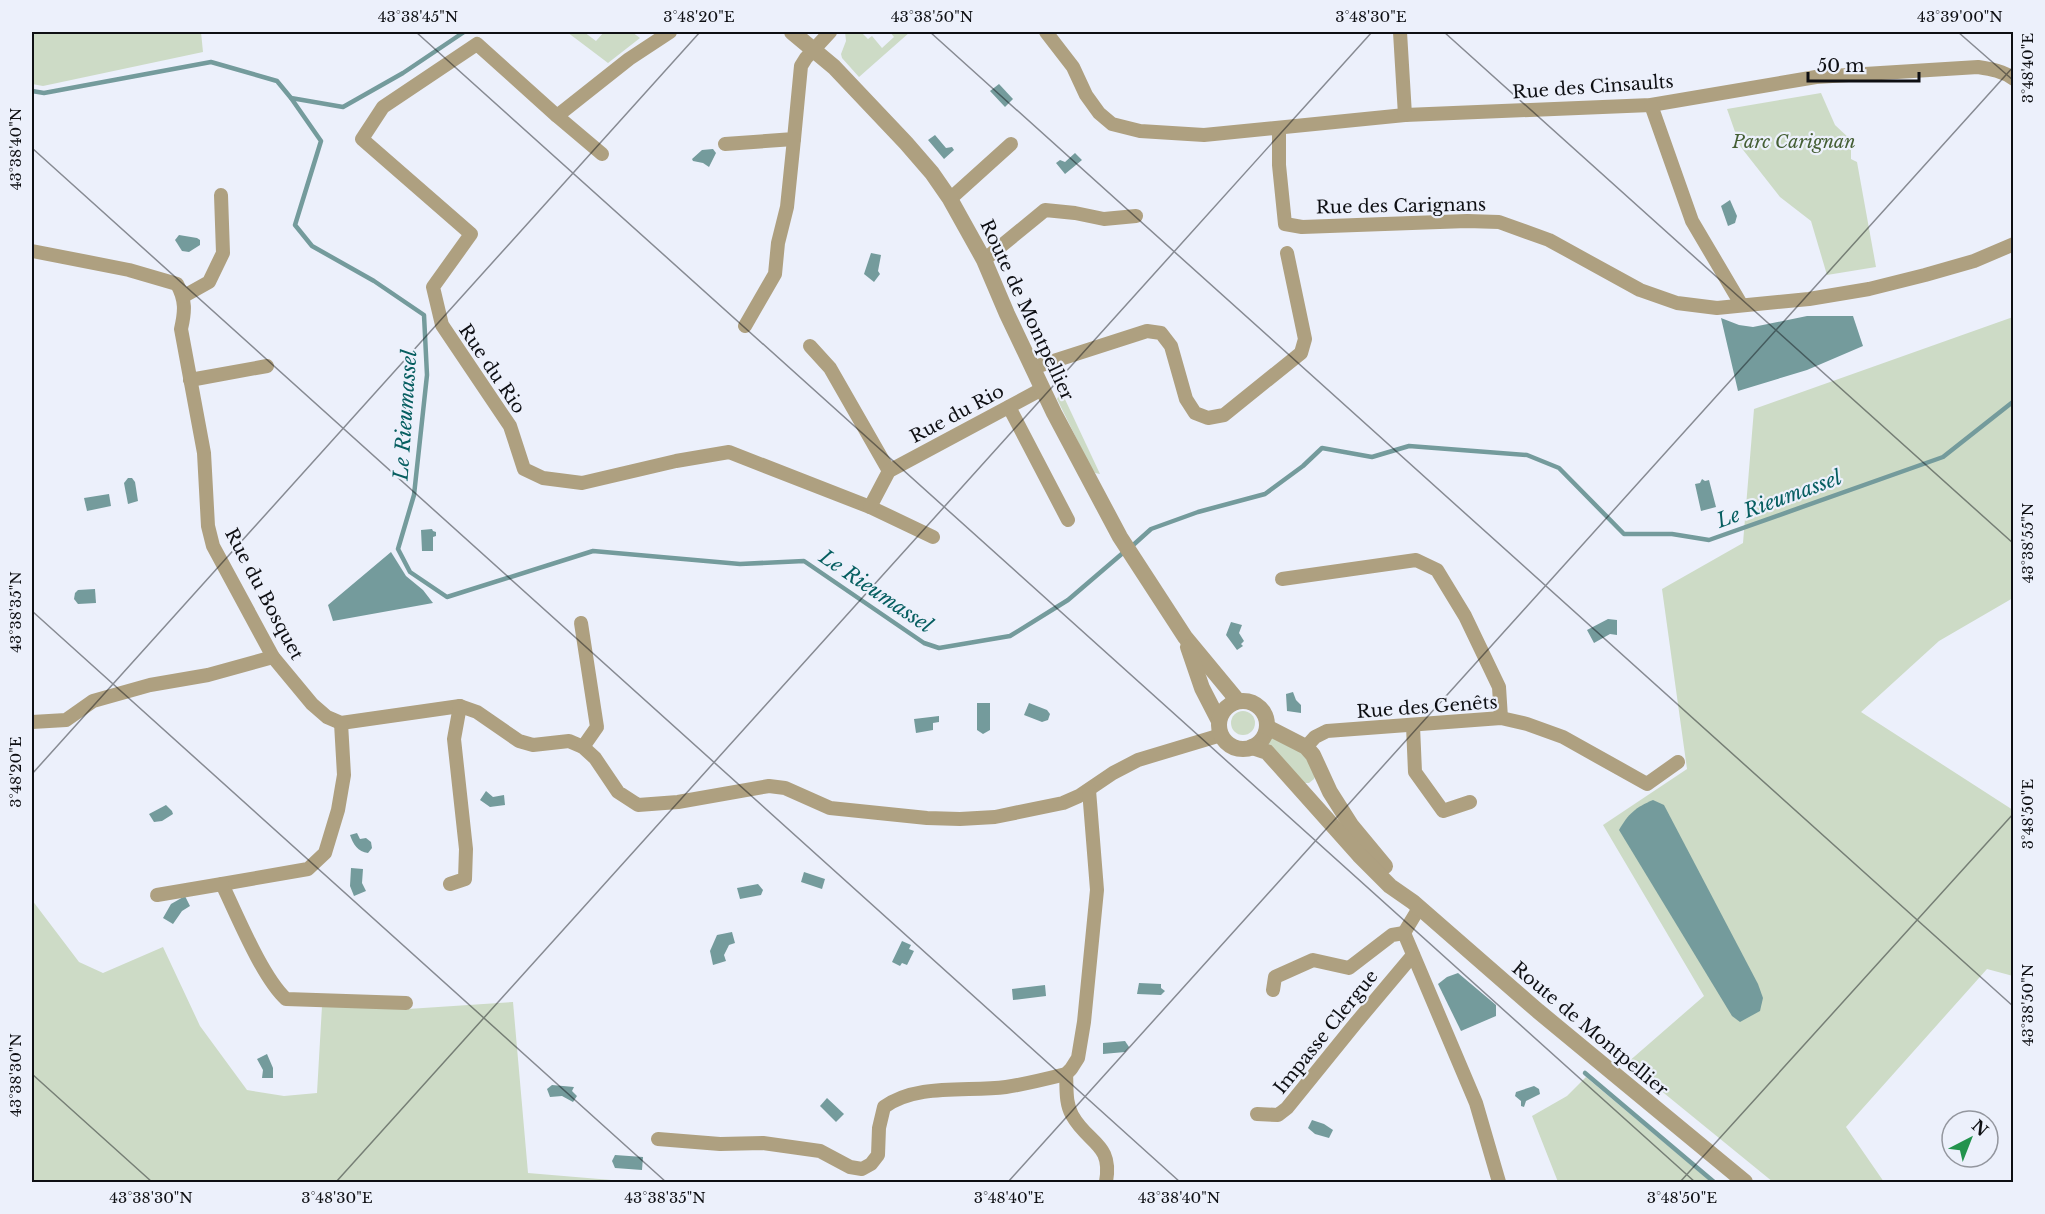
<svg xmlns="http://www.w3.org/2000/svg" width="2045" height="1214" font-family="'Libre Baskerville',serif">
<rect width="100%" height="100%" fill="#ecf0fb"/>
<g fill="#cddbc6">
<polygon points="32,32 201,32 203,52 43,86 32,84"/>
<polygon points="567,32 584,32 596,41 604,32 632,32 640,38 608,63"/>
<polygon points="845,32 861,32 868,39 872,36 882,48 894,37 890,32 910,32 859,77 842,58 841,54 846,41"/>
<polygon points="1821,93 1835,125 1851,140 1851,159 1857,162 1876,267 1827,275 1811,221 1780,197 1740,146 1727,109"/>
<polygon points="2013,317 2013,598 1939,641 1861,712 2013,810 2013,976 1987,969 1846,1127 1884,1182 1773,1182 1627,1063 1704,996 1603,825 1687,769 1662,589 1743,543 1754,409"/>
<polygon points="1059,395 1063,395 1100,474 1095,473 1089,464 1057,399"/>
<circle cx="1243" cy="723" r="12"/>
<polygon points="1270,734 1300,748 1316,774 1314,779 1309,783 1304,783 1270,745 1264,742"/>
<polygon points="32,900 79,962 103,973 163,947 200,1026 247,1090 284,1096 317,1093 322,1006 408,1009 513,1002 528,1173 635,1182 32,1182"/>
<polygon points="1586,1077 1711,1182 1558,1182 1532,1116 1567,1096"/>
</g>
<g fill="#749b9c">
<polygon points="999,84 1013,99 1005,107 990,91"/>
<polygon points="935,135 946,148 952,147 954,150 944,159 928,140"/>
<polygon points="713,149 716,153 709,167 703,163 693,161 692,159 702,150"/>
<polygon points="1075,153 1082,160 1065,174 1056,163 1060,160 1065,162"/>
<polygon points="1730,200 1737,216 1735,223 1728,226 1721,206"/>
<polygon points="179,235 197,238 200,240 200,245 189,252 182,251 175,240"/>
<polygon points="871,253 881,255 878,271 880,274 874,282 864,274"/>
<polygon points="1807,316 1853,316 1863,346 1807,370 1738,391 1721,318 1739,325 1753,327"/>
<polygon points="128,478 132,478 135,482 138,501 128,504 124,483"/>
<polygon points="1702,479 1705,481 1709,480 1716,507 1701,511 1695,484 1700,483"/>
<polygon points="109,494 111,506 87,511 84,498"/>
<polygon points="432,529 433,531 436,532 436,536 433,537 433,551 422,551 421,530"/>
<polygon points="391,552 406,576 423,590 433,603 333,621 328,605"/>
<polygon points="95,589 96,603 78,604 74,599 75,593 78,590"/>
<polygon points="1608,619 1617,620 1617,635 1610,634 1594,643 1587,630"/>
<polygon points="1231,622 1242,625 1239,633 1244,641 1241,644 1243,646 1237,650 1226,635"/>
<polygon points="1293,692 1296,700 1301,705 1301,713 1287,711 1286,694"/>
<polygon points="977,703 990,703 990,730 983,734 977,730"/>
<polygon points="1029,703 1047,710 1050,714 1048,720 1042,722 1024,715"/>
<polygon points="939,716 939,722 933,723 933,730 916,733 914,719"/>
<polygon points="486,791 493,797 504,795 505,805 490,807 480,800"/>
<path d="M1653 800 1664 805 1758 984 1763 998 1760 1011 1740 1022 1732 1016 1619 830C1628 814 1636 807 1653 800Z"/>
<polygon points="166,805 172,811 173,814 162,821 154,822 149,814"/>
<path d="M357 833 360 839 366 838 371 842 372 848 368 853C358 852 353 844 350 835Z"/>
<polygon points="351,868 363,869 362,883 366,891 354,896 350,886"/>
<polygon points="804,872 825,879 822,889 801,882"/>
<polygon points="758,884 763,890 761,895 740,899 737,888"/>
<polygon points="185,896 190,906 182,911 173,924 163,918 171,904"/>
<polygon points="732,932 735,943 729,945 724,955 726,961 713,965 710,951 717,935"/>
<polygon points="902,941 911,945 909,949 914,951 907,965 902,963 900,966 892,962"/>
<polygon points="1458,973 1496,1005 1496,1016 1461,1031 1438,984 1447,977"/>
<polygon points="1139,983 1161,984 1161,988 1165,991 1161,995 1137,994"/>
<polygon points="1045,985 1046,996 1013,1000 1012,989"/>
<polygon points="1125,1041 1129,1047 1125,1052 1103,1054 1103,1043"/>
<polygon points="267,1054 273,1068 273,1078 262,1078 263,1070 257,1059"/>
<polygon points="552,1085 574,1087 572,1091 577,1096 573,1102 562,1096 550,1097 547,1089"/>
<polygon points="1534,1086 1539,1089 1540,1094 1526,1101 1524,1107 1521,1106 1521,1101 1515,1096 1516,1092"/>
<polygon points="827,1098 844,1114 836,1122 820,1106"/>
<polygon points="1312,1120 1324,1124 1333,1130 1329,1138 1315,1134 1308,1128"/>
<polygon points="615,1155 643,1157 642,1170 615,1168 612,1161"/>
</g>
<g fill="none" stroke-linecap="round" stroke-linejoin="round">
<g stroke="#749b9c" stroke-width="4.5">
<polyline points="32,91 44,93 211,62 277,81 291,98 321,141 295,225 312,246 374,281 424,315 427,375 414,495 398,549 410,572 447,597 593,551 740,564 804,561 924,643 939,648 1010,636 1068,600 1124,552"/>
<polyline points="291,98 343,107 403,73 464,32"/>
<polyline points="1131,547 1151,529 1198,512 1265,494 1303,466 1322,448 1372,457 1409,446 1527,455 1559,468 1624,534 1672,534 1709,540 1943,457 2014,401"/>
<polyline points="1585,1073 1714,1182"/>
</g>
<g stroke="#aea080" stroke-width="14">
<path d="M1046 32 1073 67 1086 95 1099 113 1112 124 1140 131 1204 135 1405 115 1651 105 1816 77 1978 67C1991 69 2003 71 2014 79"/>
<polyline points="1400,32 1405,115"/>
<polyline points="1651,105 1692,221 1741,304"/>
<polyline points="557,116 629,59 670,32"/>
<polyline points="1279,129 1279,165 1285,224 1302,227 1467,221 1499,222 1549,240 1640,290 1677,303 1717,308 1809,299 1869,289 1925,275 1974,261 2014,244"/>
<polyline points="725,144 794,139 801,66 806,58 830,32"/>
<polyline points="602,154 557,116 477,44 383,107 362,139 471,234 433,287 442,325 510,426 524,469 543,478 582,483 676,461 729,452 870,507 933,537"/>
<polyline points="950,199 1011,144"/>
<path d="M32 251 129 270 177 284C186 300 185 312 181 329L204 453 208 526 213 546 273 657 312 704 327 717 341 723 460 706 477 712 519 741 533 745 569 741 583 747 595 758 618 792 638 805 678 802 769 786 785 788 830 808 927 818 960 819 995 817 1063 803 1079 796 1113 773 1138 760 1221 735"/>
<polyline points="984,260 1045,210 1075,213 1104,219 1136,216"/>
<polyline points="184,296 209,282 223,253 221,195"/>
<polyline points="745,326 775,274 778,243 787,207 794,139"/>
<polyline points="810,346 830,368 889,471"/>
<polyline points="1032,368 1147,331 1161,333 1171,346 1186,399 1195,413 1208,418 1224,415 1301,353 1305,339 1287,253"/>
<polyline points="190,380 267,366"/>
<polyline points="1009,407 1068,520"/>
<polyline points="870,507 889,471 1042,389"/>
<polyline points="1282,579 1416,560 1437,570 1465,616 1499,687 1501,718"/>
<polyline points="581,623 597,727 583,747"/>
<polyline points="32,722 66,720 93,701 150,685 208,675 273,657"/>
<path d="M341 723 344 775 338 810 325 853 308 869 222 884C237 915 262 977 286 999L406 1003"/>
<polyline points="1413,726 1415,772 1443,811 1470,802"/>
<polyline points="1306,747 1315,737 1327,731 1501,718 1527,724 1563,737 1647,784 1678,762"/>
<polyline points="450,884 465,879 466,849 454,739 460,706"/>
<polyline points="157,895 222,884"/>
<polyline points="1404,933 1476,1103 1499,1182"/>
<polyline points="1404,933 1419,908"/>
<polyline points="1273,990 1275,977 1313,960 1349,968 1392,935 1404,933"/>
<path d="M1066 1074C1067 1088 1065 1102 1072 1115 1088 1144 1113 1143 1106 1182"/>
<polyline points="1257,1114 1278,1115 1287,1108 1355,1024 1413,955"/>
<path d="M658 1139 720 1144 763 1143 820 1151 850 1167 862 1169 871 1164 878 1155 879 1128 884 1107C917 1083 967 1092 1006 1087 1026 1084 1046 1079 1066 1074L1071 1069 1078 1058 1084 1022 1097 890 1089 790"/>
</g>
<g stroke="#aea080" stroke-width="16">
<polyline points="792,32 834,67 906,143 932,173 950,199 984,260 1007,314 1054,413 1120,537 1185,637 1238,701"/>
<polyline points="1188,647 1202,688 1219,721"/>
<circle cx="1243" cy="725" r="24"/>
<polyline points="1267,727 1306,747 1313,755 1330,792 1351,825 1385,866"/>
<polyline points="1252,747 1267,752 1359,855 1390,886 1413,902 1538,1011 1745,1182"/>
</g>
</g>
<path fill="none" stroke="#0e0f13" stroke-width="1.5" stroke-opacity="0.45" d="M416 32 1695 1182M930 32 2014 1007M1444 32 2014 544M1958 32 2014 81M32 148 1180 1182M32 611 666 1182M32 774 700 32M32 1074 152 1182M336 1182 1372 32M1008 1182 2014 66M1680 1182 2014 813"/>
<g text-anchor="middle" stroke-width="4.5" stroke-linejoin="round" paint-order="stroke">
<g font-size="18" fill="#0e0f13" stroke="#ecf0fb">
<text transform="translate(1593 87) rotate(-4)" y="6">Rue des Cinsaults</text>
<text transform="translate(1401 206) rotate(-1)" y="6">Rue des Carignans</text>
<text transform="translate(1027 310) rotate(65)" y="6">Route de Montpellier</text>
<text transform="translate(492 369) rotate(56)" y="6">Rue du Rio</text>
<text transform="translate(957 414) rotate(-28)" y="6">Rue du Rio</text>
<text transform="translate(264 594) rotate(62)" y="6">Rue du Bosquet</text>
<text transform="translate(1427 707) rotate(-4)" y="6">Rue des Genêts</text>
<text transform="translate(1590 1029) rotate(40)" y="6">Route de Montpellier</text>
<text transform="translate(1326 1032) rotate(-51)" y="6">Impasse Clergue</text>
</g>
<g font-size="18" font-style="italic" fill="#445e34" stroke="#ecf0fb">
<text x="1794" y="148">Parc Carignan</text>
</g>
<g font-size="20" font-style="italic" fill="#065e60" stroke="#ecf0fb">
<text transform="translate(405 415) rotate(-86)" y="7">Le Rieumassel</text>
<text transform="translate(1779 499) rotate(-20)" y="7">Le Rieumassel</text>
<text transform="translate(876 591) rotate(34)" y="7">Le Rieumassel</text>
</g>
</g>
<rect width="2045" height="1214" fill="none" stroke="#ecf0fb" stroke-width="66"/>
<g transform="translate(1970 1139) rotate(42)"><circle r="28" fill="#ecf0fb" stroke="#93969e" stroke-width="1.5"/>
<path d="M0-4.5L10 22L0 15L-10 22Z" fill="#22934d"/>
<text y="-9" font-size="16" font-weight="bold" text-anchor="middle" fill="#0e0f13">N</text>
</g>
<path d="M1808 72v9h111v-9" fill="none" stroke="#0e0f13" stroke-width="3"/>
<text x="1817" y="72" font-size="18" fill="#0e0f13" stroke="#ecf0fb" stroke-width="4.5" paint-order="stroke">50 m</text>
<rect x="33" y="33" width="1979" height="1148" fill="none" stroke="#0e0f13" stroke-width="2"/>
<g font-size="15" text-anchor="middle" fill="#0e0f13">
<text x="418" y="22">43°38'45"N</text>
<text x="699" y="22">3°48'20"E</text>
<text x="932" y="22">43°38'50"N</text>
<text x="1371" y="22">3°48'30"E</text>
<text x="1960" y="22">43°39'00"N</text>
<text transform="translate(2028 68) rotate(-90)" y="5">3°48'40"E</text>
<text transform="translate(16 149) rotate(-90)" y="5">43°38'40"N</text>
<text transform="translate(2028 543) rotate(-90)" y="5">43°38'55"N</text>
<text transform="translate(16 612) rotate(-90)" y="5">43°38'35"N</text>
<text transform="translate(16 772) rotate(-90)" y="5">3°48'20"E</text>
<text transform="translate(2028 814) rotate(-90)" y="5">3°48'50"E</text>
<text transform="translate(2028 1005) rotate(-90)" y="5">43°38'50"N</text>
<text transform="translate(16 1075) rotate(-90)" y="5">43°38'30"N</text>
<text x="151" y="1203">43°38'30"N</text>
<text x="337" y="1203">3°48'30"E</text>
<text x="665" y="1203">43°38'35"N</text>
<text x="1009" y="1203">3°48'40"E</text>
<text x="1179" y="1203">43°38'40"N</text>
<text x="1682" y="1203">3°48'50"E</text>
</g>
</svg>
